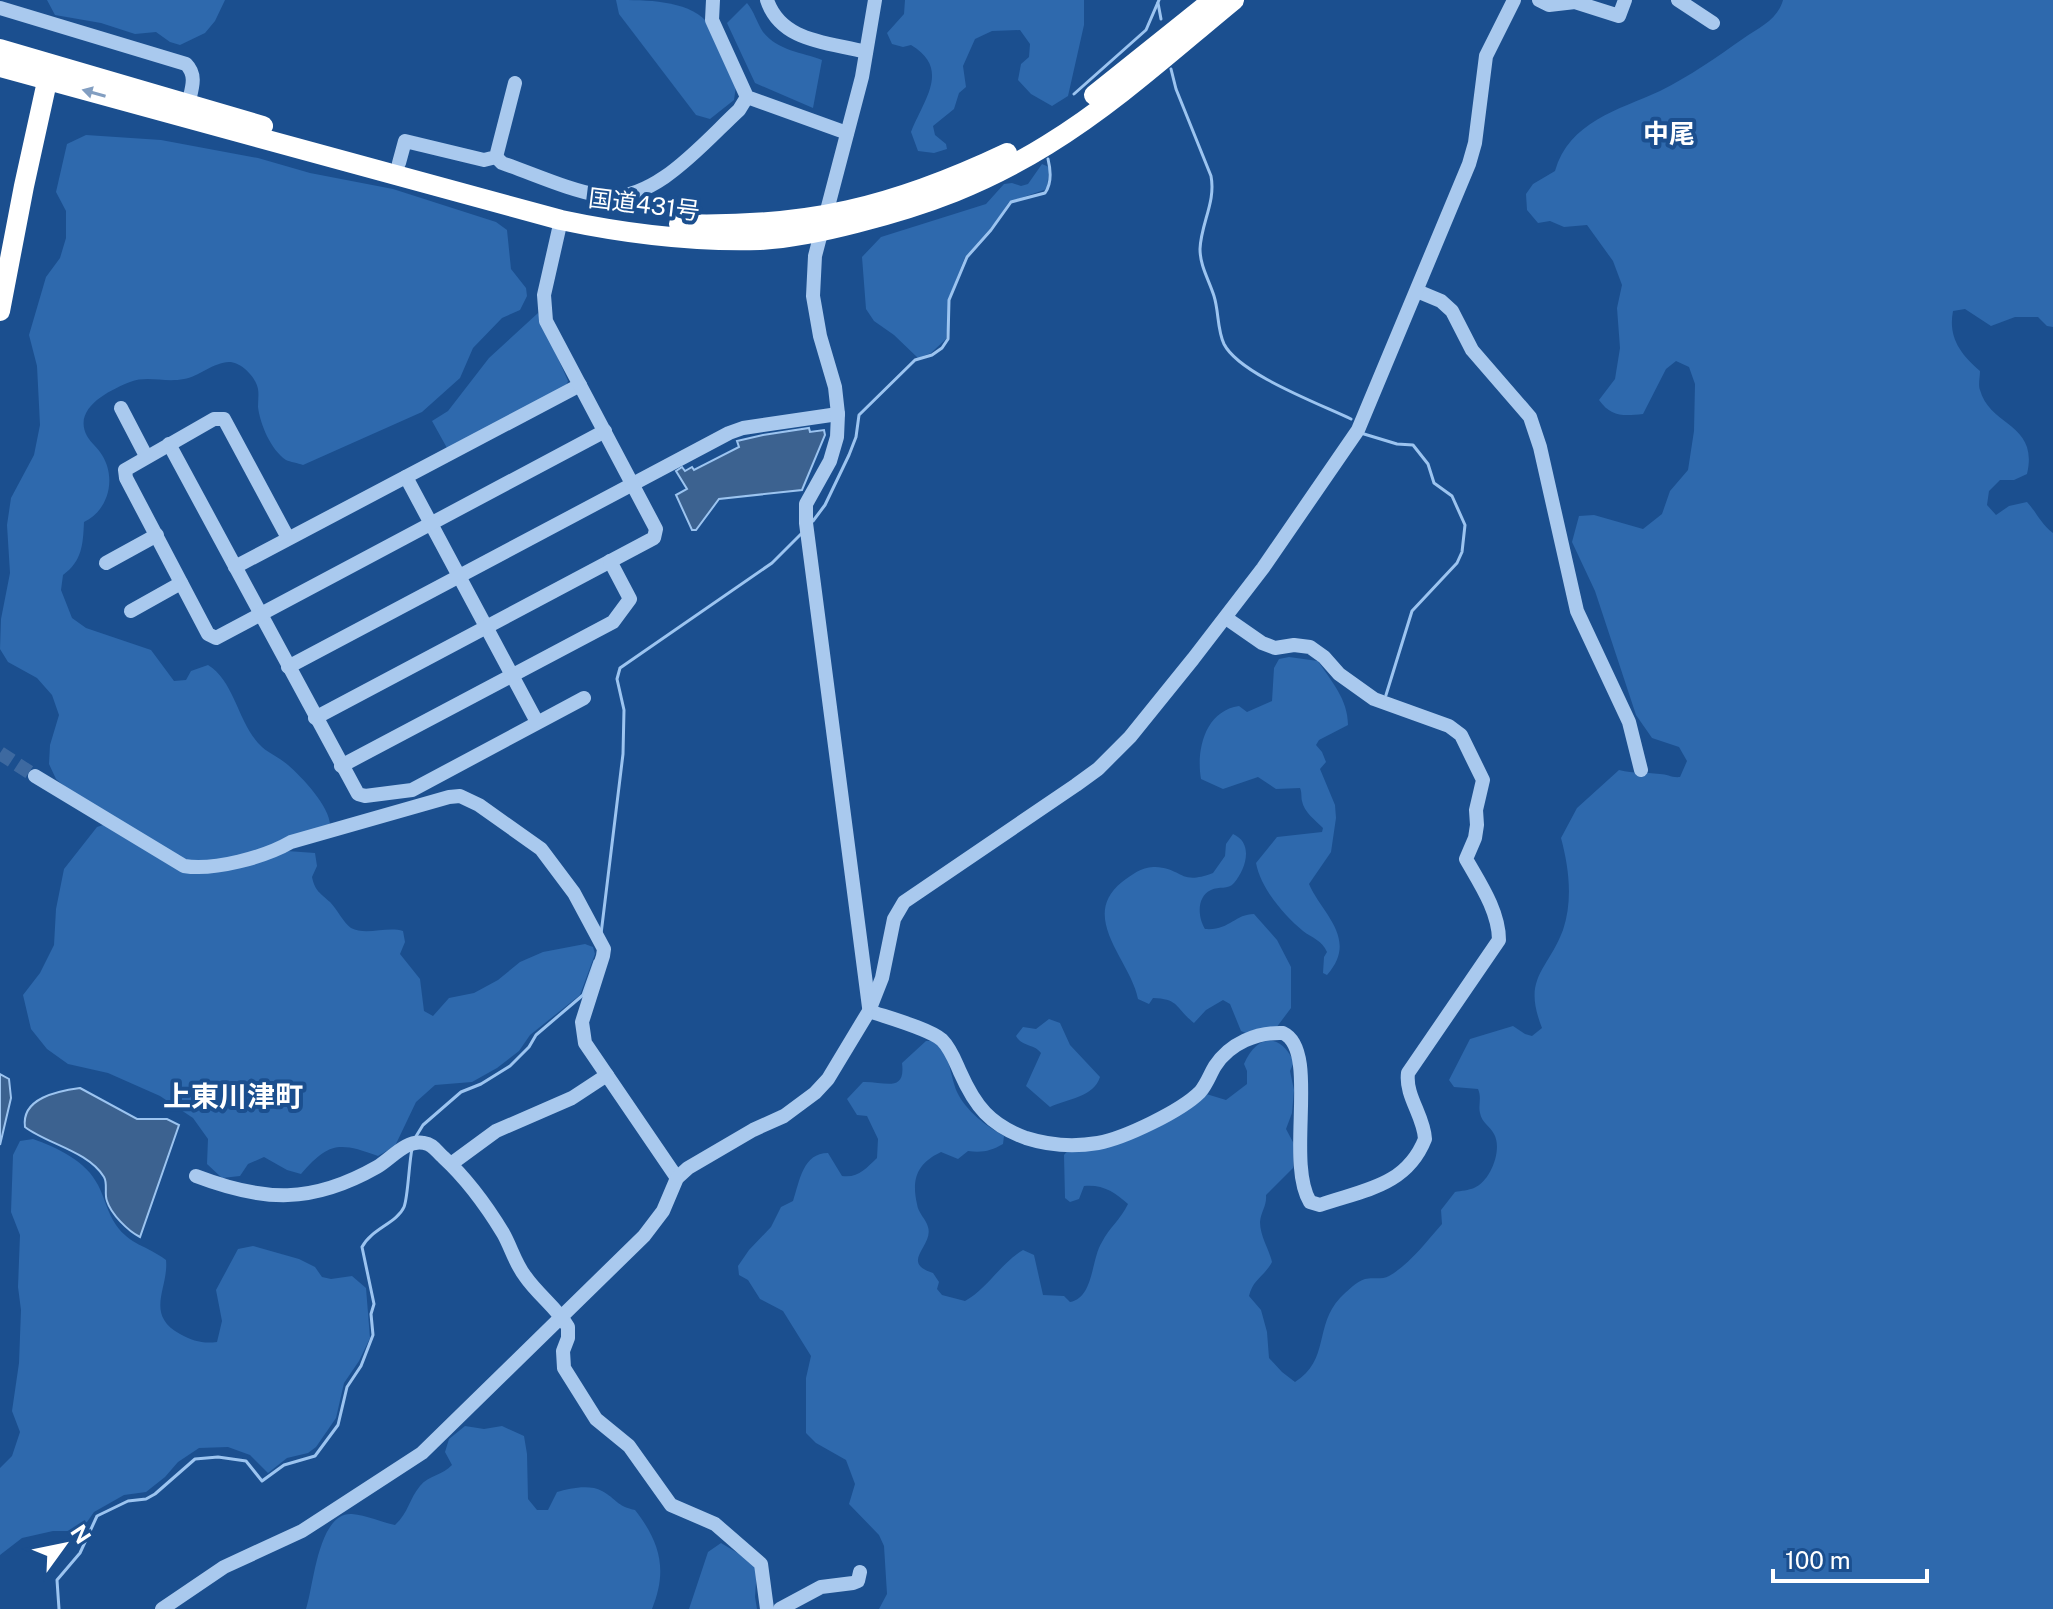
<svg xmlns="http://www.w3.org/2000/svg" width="2053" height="1609" font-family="'Public Sans','Noto Sans JP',sans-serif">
<rect width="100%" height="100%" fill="#1b4f8f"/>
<g fill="#2e69ad">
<polygon points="47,0 225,0 215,21 205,33 180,45 170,42 156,32 135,34 101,23 55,15"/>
<path d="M616 0C646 0 686 0 706 21L736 86 734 100 710 119 696 115 619 14Z"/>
<path d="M905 0H1084V25L1068 96 1052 106 1031 94 1018 80 1021 64 1029 57 1030 44 1020 30 992 31 975 39 963 66 966 87 959 93 954 109 933 126 935 135 946 144 947 149 934 153 918 151 911 132C924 99 951 69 911 45L903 47 892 44 887 33 904 14Z"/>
<path d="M1783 0H2053V327L2047 326 2038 317H2015L1991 326 1965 309 1953 311C1948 337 1960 354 1980 371 1980 377 1978 385 1980 390 1990 427 2039 423 2027 474L2014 480H2000L1989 491 1987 505 1996 515 2009 506 2027 502C2037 513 2041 524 2053 533V1609H879L887 1594 884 1546 879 1535 849 1504 855 1484 846 1460 816 1443 806 1433V1378L811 1356 783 1311 760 1299 748 1280 739 1275 738 1266 749 1250 771 1227 781 1207 793 1201C800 1180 803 1153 828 1153L842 1176C859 1178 865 1169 877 1158L878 1139 867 1116 857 1115 847 1099 863 1082C883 1081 906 1094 902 1063L926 1041H932C951 1052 949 1073 957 1092 966 1111 986 1126 1004 1136L1003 1144C991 1151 982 1153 968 1151L958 1159 941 1152C918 1163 911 1178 917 1204 918 1213 926 1219 928 1227 934 1246 899 1262 933 1273L939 1282 937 1289 942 1295 965 1301C987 1289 1000 1264 1023 1250L1034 1255 1043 1295 1064 1296 1070 1302C1094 1298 1091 1259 1102 1242 1109 1228 1121 1219 1128 1204 1115 1192 1102 1184 1084 1186L1079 1199 1070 1202 1065 1198 1064 1155 1069 1149H1085L1203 1093 1226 1100 1247 1084V1071L1244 1064C1257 1034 1280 1032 1294 1062L1290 1071 1294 1090 1292 1113 1286 1129 1294 1144 1293 1168 1266 1195C1267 1206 1261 1211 1260 1222 1260 1236 1269 1249 1272 1262 1264 1277 1253 1279 1249 1296L1261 1310 1267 1332 1269 1358 1282 1372 1295 1382C1330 1360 1314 1326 1340 1298 1346 1292 1357 1281 1365 1279 1372 1277 1382 1280 1389 1276 1410 1264 1426 1242 1442 1224L1441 1210 1455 1192C1461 1191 1469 1190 1474 1188 1490 1182 1503 1150 1494 1134 1490 1126 1482 1123 1480 1113 1478 1105 1482 1098 1478 1089L1454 1087 1449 1080 1470 1039 1513 1026 1525 1034 1532 1036 1542 1028C1522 977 1547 972 1563 930 1573 900 1569 868 1561 838L1577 808 1619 770C1635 774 1644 772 1660 774 1667 774 1672 778 1680 777L1687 761 1679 747 1652 738 1636 715 1595 591 1572 542 1579 516 1594 515 1643 529 1662 514 1670 491 1688 470 1694 431 1695 384 1689 367 1676 361 1666 369 1643 414C1623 416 1611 417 1599 400L1615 379 1620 348 1617 308 1622 285 1613 261 1587 225 1564 227 1550 221 1538 223 1527 210 1526 194 1533 184 1555 171C1569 122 1618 110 1660 91 1690 76 1717 57 1744 38 1760 27 1778 19 1783 0Z"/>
<path d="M747 3C754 11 757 23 763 32 778 51 802 52 822 60L813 108 755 83 727 23Z"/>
<path d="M86 135 161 140 258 158 310 173 393 189 496 222 507 230 511 269 526 288 527 296 520 310 502 318 473 348 460 378 422 412 303 465C298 463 290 462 286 460 271 450 260 424 258 407 258 401 259 395 258 389 256 377 241 362 229 362 214 362 198 377 184 379 164 383 148 375 130 382 110 390 72 408 87 436 91 443 98 448 102 455 117 479 108 511 84 522 83 545 82 561 63 575L61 590 72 618 86 628 151 650 174 681 186 680 191 671 208 665C235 681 238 725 262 747 270 754 280 758 288 765 302 777 330 807 330 825L272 849 206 864 183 862 70 791 56 779 49 764 50 745 59 715 52 695 37 678 8 662 0 649 1 619 10 573 7 525 11 498 34 455 40 425 37 366 29 335 46 277 60 258 66 238V211L56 192 67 144Z"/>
<polygon points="1042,164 1049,167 1047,189 1009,202 995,223 965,257 948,300 949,314 946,339 931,353 918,358 894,335 874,321 866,309 862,257 881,237 986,204 1004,184 1012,183 1021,186 1028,184"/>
<polygon points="538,313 568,381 566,386 447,448 432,421 448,411 489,358"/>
<path d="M1289 657 1318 661C1331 681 1348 699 1348 725L1319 740 1316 745 1322 752 1326 762 1320 769 1335 805 1336 818 1331 852 1309 884C1322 914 1359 939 1327 975L1323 973 1324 957 1327 952C1322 940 1312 938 1303 931 1284 915 1261 889 1256 863L1277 837 1322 832 1323 828C1315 820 1304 812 1302 801 1301 797 1302 792 1300 788L1276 789 1258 777 1223 789 1201 779C1196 750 1205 711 1239 706L1247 712 1272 701 1274 668 1279 659Z"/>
<path d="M106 824 186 870 287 851 315 853 317 866 312 877C315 891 320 893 330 902 337 909 343 922 351 928 366 936 387 926 403 931L405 942 400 954 420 979 424 1011 433 1016 449 998 474 993 498 980 520 962 543 952 585 944 593 947 595 954 580 995 530 1035 519 1051 497 1068 472 1082 435 1085 416 1102 395 1146 378 1156C339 1142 329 1142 301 1174L287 1170 264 1157 248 1164 240 1176 222 1178 207 1164 208 1139 193 1118 160 1096 108 1073 68 1064 47 1049 31 1029 23 995 40 973 54 945 56 909 64 869 97 827Z"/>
<path d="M1233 834C1254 843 1246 869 1234 883 1228 890 1219 886 1211 890 1196 897 1198 918 1205 929 1229 931 1235 914 1254 914L1277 940 1291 967V1008L1276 1028 1248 1034 1241 1031 1230 1004 1223 1000 1206 1010 1194 1023C1175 1008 1180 999 1153 998L1149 1004 1138 999C1131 961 1078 917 1122 882 1131 875 1143 866 1155 867 1183 868 1179 886 1213 873L1225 856 1226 844Z"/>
<path d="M1049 1019 1060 1023 1070 1045 1100 1077C1094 1097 1067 1099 1050 1107L1026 1086 1041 1053C1035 1044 1022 1047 1016 1036L1023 1027 1036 1029Z"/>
<path d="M33 1139C58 1148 86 1161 98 1185 105 1198 107 1212 116 1225 130 1245 146 1245 166 1260 169 1288 144 1314 180 1334 193 1341 203 1344 217 1342L222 1321 216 1290 238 1249 253 1246 299 1259 315 1267 322 1277 331 1279 352 1276 366 1288 370 1338 359 1361 344 1383 336 1418 316 1447 308 1453 287 1458 268 1473 250 1455 228 1447 199 1448 178 1462 165 1477 146 1492 124 1495 94 1512 87 1522 75 1531H53L22 1538 0 1555V1468L12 1456 20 1432 12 1411 19 1363 21 1310 18 1287 20 1235 11 1212 13 1155 20 1141Z"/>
<path d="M465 1426 484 1429 502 1426 524 1436 527 1454 528 1499 537 1510H548L557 1492C570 1488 590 1484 602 1491 617 1499 616 1506 635 1510 660 1542 668 1570 652 1609H306C314 1585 318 1512 352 1514 366 1515 381 1522 395 1525 409 1512 409 1499 420 1486 429 1475 443 1475 452 1465L445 1452 449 1439Z"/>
<polygon points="721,1543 741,1555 757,1569 755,1597 757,1609 689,1609 708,1552"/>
</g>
<g fill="#3c6290" stroke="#9cc4f0" stroke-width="2">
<polygon points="809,428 810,432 824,430 825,435 802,490 719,499 696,530 692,530 676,495 687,489 676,471 682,467 685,471 692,467 694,470 739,447 737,441 763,435"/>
<polygon points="0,1074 9,1079 11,1098 0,1145"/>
<path d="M80 1088 137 1119H167L179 1125 140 1237C128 1231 111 1214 107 1201 104 1193 108 1184 104 1177 88 1151 47 1144 25 1127 21 1098 58 1091 80 1088Z"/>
</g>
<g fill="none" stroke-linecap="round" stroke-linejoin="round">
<g stroke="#9cc4f0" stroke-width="3">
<polyline points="1158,3 1161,19"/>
<path d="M1171 69 1176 89 1211 176C1216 202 1201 223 1200 249 1200 266 1209 280 1214 296 1219 312 1217 329 1224 344 1239 374 1320 404 1351 419"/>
<polyline points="1074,94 1146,30 1159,0"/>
<polyline points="1364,434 1397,444 1413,445 1428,464 1434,483 1452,496 1465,525 1462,552 1457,563 1412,611 1386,695"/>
<path d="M813 521 825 505 849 455 856 437 859 415 915 360 932 355 942 348 948 339 949 300 967 257 991 230 1011 202 1045 193C1052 183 1051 171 1048 159"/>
<polyline points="601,934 623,754 624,710 617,679 620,668 772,563 802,533"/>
<polyline points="415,1138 423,1125 461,1092 481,1084 510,1066 529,1047 536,1035 583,995 595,961"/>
<path d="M59 1609 57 1580 80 1553 97 1516 128 1501 146 1499 155 1494 195 1459 218 1457 246 1461 262 1481 284 1465 315 1456 338 1425 347 1387 361 1366 373 1335 371 1314 374 1304 362 1247C371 1229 397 1223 404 1207 408 1198 409 1162 412 1149"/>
</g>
<polyline stroke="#3d69a0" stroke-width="14" stroke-dasharray="14 7" stroke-linecap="butt" points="0,753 35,776"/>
<g stroke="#a9c9ee" stroke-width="14">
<polyline points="713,0 712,20 747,97 847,133"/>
<path d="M767 0C781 42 828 42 866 52"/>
<polyline points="1539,0 1549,5 1575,2 1619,16 1625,0"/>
<polyline points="1678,0 1713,23"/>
<path d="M0 8 186 64C198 76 191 90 188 105"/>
<path d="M496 157 502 163C534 174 568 190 602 196 654 204 704 142 739 110L747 97"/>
<polyline points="399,163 405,141 484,160 496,157 515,83"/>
<polyline points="1417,291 1441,301 1452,311 1472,350 1530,417 1540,447 1577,611 1629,722 1641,770"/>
<polyline points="121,408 146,456"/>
<polyline points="169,444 358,794 365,796 412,790 584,698"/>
<polyline points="406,477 537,722"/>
<polyline points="288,538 224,419 214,419 125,470 126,478 208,634 216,638 605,431"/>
<polyline points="106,563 157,535"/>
<polyline points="235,567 580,385"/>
<polyline points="131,611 181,583"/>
<polyline points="288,667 729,433 743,428 838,414"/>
<polyline points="315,718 654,538 656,529 546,321 544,295 561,220"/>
<polyline points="341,766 613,622 630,599 610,561"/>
<path d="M35 776 184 866C214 871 265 857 291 842L449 797 460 796 479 805 541 849 574 893 604 949 603 956 582 1022 585 1043 677 1178"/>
<polyline points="869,1007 806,523 806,504 830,461 837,437 838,414 835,387 820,336 813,296 815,256 862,77 875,0"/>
<path d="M869 1011C886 1017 930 1029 942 1040 951 1049 955 1061 960 1072 975 1106 990 1125 1026 1138 1048 1145 1074 1147 1098 1143 1125 1138 1181 1111 1200 1092 1207 1084 1210 1074 1215 1066 1230 1043 1257 1032 1283 1033 1320 1050 1285 1161 1310 1202L1320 1205C1362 1190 1406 1187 1425 1139 1424 1116 1405 1096 1408 1073L1499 940C1499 911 1479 882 1466 859L1475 838 1477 825 1476 810 1483 780 1461 735 1449 726 1374 699 1339 674 1324 657 1310 647 1294 645 1275 648 1262 643 1226 618"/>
<polyline points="451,1164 496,1131 572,1098 607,1075"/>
<path d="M196 1176C264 1202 312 1204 377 1167 391 1159 406 1139 424 1143 433 1144 436 1151 443 1157 467 1179 486 1205 503 1233 511 1247 515 1263 525 1276 538 1295 557 1308 568 1327V1338L563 1351 564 1368 596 1419 629 1446 671 1505 715 1524 761 1564 767 1609"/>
<polyline points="162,1609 224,1567 302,1531 422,1453 644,1236 663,1211 677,1178 688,1168 753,1130 784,1116 815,1093 828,1079 869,1011 882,978 894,919 904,902 1076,785 1098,769 1130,737 1193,659 1263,568 1358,430 1469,164 1475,143 1486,56 1514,0"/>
<polyline points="780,1609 821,1587 853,1583 858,1581 860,1572"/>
</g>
<g stroke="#fff" stroke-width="20">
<polyline points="0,49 263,126"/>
<path d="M0 67 561 220C627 234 694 242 760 240 793 238 825 231 856 223 927 205 984 184 1047 145 1114 104 1173 50 1234 0"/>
<polyline points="1094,95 1209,3"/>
<path d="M679 224C806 228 893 207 1007 153"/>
<polyline points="0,311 24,186 50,68"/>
</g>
</g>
<defs><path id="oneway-solid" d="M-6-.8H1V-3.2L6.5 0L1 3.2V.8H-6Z" transform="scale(2)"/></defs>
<use fill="#829ec1" href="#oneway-solid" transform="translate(94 93) rotate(-164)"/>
<g text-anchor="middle" stroke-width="8" stroke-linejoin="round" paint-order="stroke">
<g font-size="24" fill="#fff" stroke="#1b4f8f">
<text transform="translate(644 205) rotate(7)" y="8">国道431号</text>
</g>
<g font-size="26" font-weight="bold" fill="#fff" stroke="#1b4f8f">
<text x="1669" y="143">中尾</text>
</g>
<g font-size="28" font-weight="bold" fill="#fff" stroke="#1b4f8f">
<text x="233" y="1106">上東川津町</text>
</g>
</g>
<g transform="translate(64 1545) rotate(57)" stroke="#1b4f8f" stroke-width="6" paint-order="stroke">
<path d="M0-6L14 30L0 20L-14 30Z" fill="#ffffff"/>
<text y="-12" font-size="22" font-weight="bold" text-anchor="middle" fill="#ffffff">N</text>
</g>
<path d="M1773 1569v12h154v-12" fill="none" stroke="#ffffff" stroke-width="4"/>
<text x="1785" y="1569" font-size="24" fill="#ffffff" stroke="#1b4f8f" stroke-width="6" paint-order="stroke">100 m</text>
</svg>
